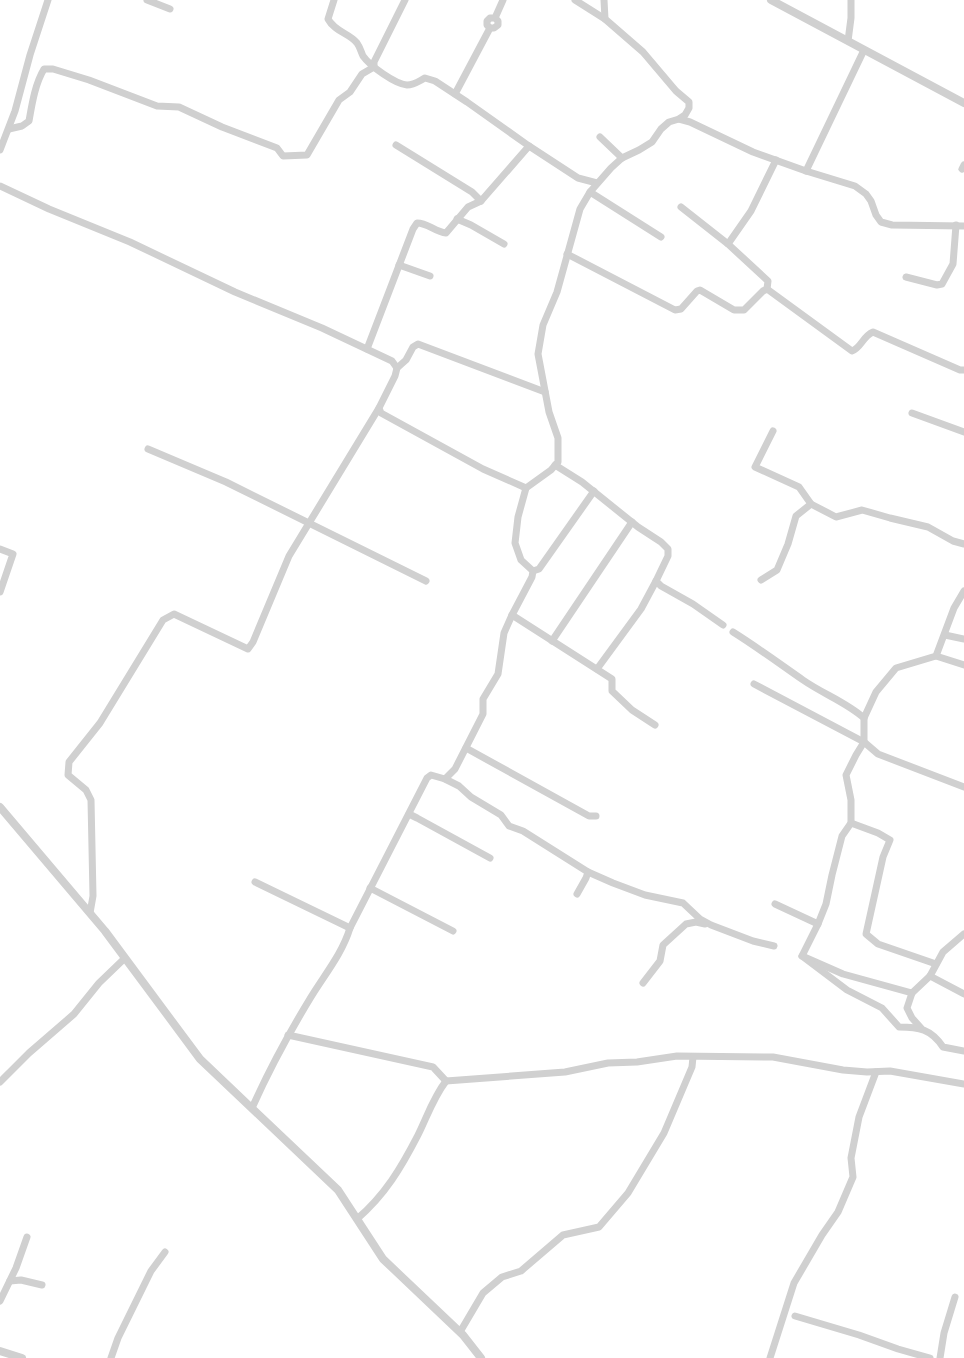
<svg xmlns="http://www.w3.org/2000/svg" width="964" height="1358" font-family="'Sofia Sans Condensed',sans-serif">
<rect width="100%" height="100%" fill="#fff"/>
<g fill="none" stroke-linecap="round" stroke-linejoin="round">
<g stroke="#d0d0d0" stroke-width="7">
<polyline points="147,0 170,9"/>
<path d="M334 0 328 19C335 32 349 33 357 43 360 47 361 52 363 56 370 66 395 84 407 85 414 85 419 81 425 78L435 81 467 102 529 146 578 178 597 183"/>
<polyline points="575,0 605,19"/>
<polyline points="495,18 498,21 498,25 494,28 490,28 487,25 487,21 490,18 495,18 503,0"/>
<polyline points="848,41 851,18 851,0"/>
<polyline points="455,94 490,28"/>
<polyline points="679,119 690,122 753,152 806,171 855,186 866,194 871,201 876,215 881,222 892,225 964,226"/>
<path d="M9 129 22 126 29 121C32 104 35 84 44 69H53L89 80 157 106 179 107 222 127 277 148 283 156 307 155 339 100 350 92 362 74 374 67V62L405 0"/>
<polyline points="600,137 622,158"/>
<polyline points="396,145 472,192 481,201"/>
<polyline points="0,150 15,111 30,55 48,0"/>
<polyline points="962,169 964,165"/>
<polyline points="806,171 864,50"/>
<polyline points="0,186 49,209 130,242 235,292 322,328 392,361 397,368 395,376 379,408 381,413 483,469 526,488"/>
<polyline points="590,192 661,237"/>
<polyline points="681,207 728,244 768,281 767,289"/>
<polyline points="457,219 471,225 504,244"/>
<polyline points="728,244 751,211 776,160"/>
<path d="M567 254 675 310 681 309 697 291 700 290 734 310H744L763 291 767 289 852 351C861 348 863 336 873 332L960 370H964"/>
<polyline points="399,265 430,276"/>
<polyline points="906,277 937,285 942,284 953,264 956,225"/>
<path d="M367 349 413 229 417 223C428 223 435 232 446 233L468 207 481 201 529 146"/>
<polyline points="397,368 406,360 413,347 418,344 545,392"/>
<polyline points="912,413 964,432"/>
<polyline points="773,431 755,467 799,487 811,504 836,517 862,510 890,518 928,527 953,541 964,544"/>
<polyline points="148,449 226,482 426,581"/>
<polyline points="555,465 582,482 638,527 661,542 668,549 668,556 656,581 661,586 693,604 723,625"/>
<polyline points="0,549 13,554 0,592"/>
<polyline points="533,571 539,569 594,491"/>
<polyline points="761,580 777,570 788,544 796,516 811,504"/>
<polyline points="512,615 612,679 612,691 632,710 655,725"/>
<path d="M733 632C757 647 780 664 803 680 823 694 846 702 864 718"/>
<polyline points="945,635 964,639"/>
<polyline points="552,641 632,522"/>
<polyline points="936,656 964,665"/>
<polyline points="597,669 641,609 656,581"/>
<polyline points="754,684 864,742 878,754 964,787"/>
<polyline points="466,748 589,816 596,816"/>
<polyline points="445,779 459,786 471,797 501,815 509,826 523,831 588,872 586,878 577,894"/>
<polyline points="409,814 417,818 490,858"/>
<polyline points="851,823 878,833 890,840 883,857 866,934 878,944 936,964"/>
<polyline points="588,872 613,883 645,895 683,903 700,919 711,925 753,941 774,946"/>
<polyline points="255,882 350,928"/>
<polyline points="370,888 453,931"/>
<polyline points="775,904 818,924 826,904 832,875 842,836 851,823 851,800 846,775 856,755 864,742 864,718 876,692 896,668 936,656 954,608 964,591"/>
<polyline points="90,913 93,896 91,800 86,790 68,775 69,762 100,723 163,620 174,614 248,649 253,642 289,556 379,408"/>
<polyline points="818,924 802,956 843,974 912,993"/>
<path d="M802 956 847 990 882 1008 899 1027C919 1027 931 1029 943 1047L964 1051"/>
<polyline points="930,976 964,994"/>
<polyline points="643,983 660,961 663,945 686,924 696,922 705,924"/>
<polyline points="921,1028 912,1018 907,1008 912,993 930,976 943,952 964,934"/>
<polyline points="288,1035 433,1067 446,1081 565,1072 608,1063 637,1062 677,1056 773,1057 843,1070 867,1072 890,1071 964,1084"/>
<polyline points="0,1082 29,1053 74,1014 99,983 125,958"/>
<path d="M252 1108C269 1070 289 1033 311 997 325 974 342 954 350 928L427 778 431 775 445 779 455 769 483 714V699L498 674 504 633 512 615 532 577 533 571 521 560 515 543 518 517 526 488 551 470 558 462V438L549 412 538 354 543 325 557 292 580 209 590 192 611 168 622 158 639 150 652 142 661 129 669 122 679 119 685 115 689 108V102L676 91 643 52 605 19 604 0"/>
<path d="M357 1219C385 1195 401 1168 418 1135 427 1117 433 1098 446 1081"/>
<polyline points="10,1281 21,1280 42,1285"/>
<polyline points="0,1301 16,1268 27,1237"/>
<polyline points="795,1316 859,1335 898,1349 930,1358"/>
<polyline points="460,1332 483,1293 502,1277 521,1271 563,1235 599,1227 628,1193 664,1133 692,1067 693,1057"/>
<polyline points="111,1358 118,1338 151,1271 165,1252"/>
<polyline points="770,1358 794,1283 822,1235 838,1212 853,1177 851,1158 859,1117 876,1072"/>
<polyline points="940,1358 944,1333 955,1297"/>
</g>
<g stroke="#d0d0d0" stroke-width="8">
<polyline points="771,0 964,103"/>
<polyline points="0,807 105,931 200,1059 338,1190 383,1259 463,1335 481,1358"/>
<polyline points="0,1351 22,1358"/>
</g>
</g>
</svg>
